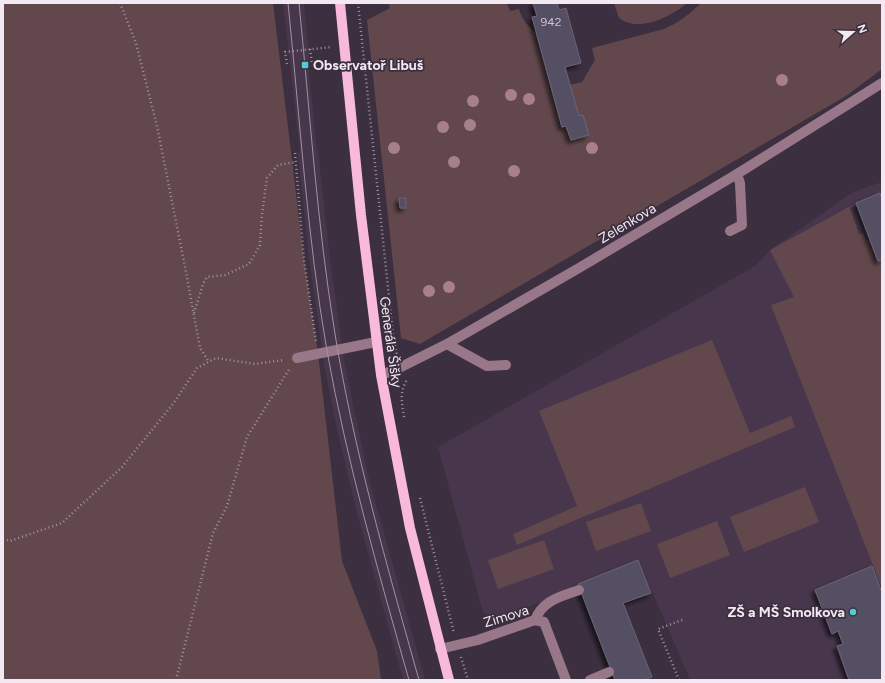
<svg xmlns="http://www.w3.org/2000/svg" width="885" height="683" font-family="Figtree,sans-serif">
<defs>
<filter id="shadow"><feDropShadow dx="-3.5" dy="3.5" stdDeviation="2" flood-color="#0009"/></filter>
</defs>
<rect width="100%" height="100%" fill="#3c2f3f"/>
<g fill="#48374c">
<polygon points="283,3 304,3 309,56 308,64 317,150 318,151 330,260 344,359 354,410 369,479 425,680 403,680 356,509 334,416 324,363 309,259 298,153 300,152"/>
<polygon points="882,182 882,680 690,680 640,563 495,620 483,612 438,447 755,266 770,250 853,192"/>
</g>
<g fill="#62484c">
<polygon points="3,3 273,3 304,260 318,353 342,561 377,651 381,680 3,680"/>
<path d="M388 3H507L510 11 519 9C522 20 528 26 536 33L562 127 566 126 571 140 589 135 579 116 570 85 582 82 595 60 592 48 664 29C678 23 690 14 701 3H882V69L846 96 420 344 401 338 367 20 390 8Z"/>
<path d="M614 3H687C671 17 638 33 619 18Z"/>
<polygon points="856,203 857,205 850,208 859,234 863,233 866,241 870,240 878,261 882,260 882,588 771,305 794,297 770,250"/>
<polygon points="712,340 750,433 791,416 795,427 517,545 513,534 577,506 539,411"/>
<polygon points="805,487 819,522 744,552 730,517"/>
<polygon points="641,503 651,531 596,551 586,522"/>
<polygon points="717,521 730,555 670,578 657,544"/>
<polygon points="544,540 554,569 498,589 488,560"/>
</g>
<g fill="#544f63" stroke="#6a6479" filter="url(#shadow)">
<polygon points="533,3 557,3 559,10 566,8 581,63 565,67 579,116 583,115 589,135 571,140 566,126 562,127 532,17 537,16"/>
<polygon points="880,193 882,199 882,260 878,261 856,203"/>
<polygon points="399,198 406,198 406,208 400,208"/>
<polygon points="638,560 651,593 623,603 652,677 644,680 615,680 578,584"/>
<polygon points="872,566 882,593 882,680 849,680 837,646 843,644 838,631 832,634 815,590"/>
</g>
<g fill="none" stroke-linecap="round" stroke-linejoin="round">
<g stroke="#9e93a0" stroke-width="2.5" stroke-dasharray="1 3" stroke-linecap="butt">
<polyline points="120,3 136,43 157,126 186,272 200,348 209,362"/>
<polyline points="358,3 393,335 397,356"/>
<polyline points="310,49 312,63"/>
<polyline points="287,64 285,52 332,47"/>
<polyline points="295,153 304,260 316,341"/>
<polyline points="194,313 203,284 207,277 225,275 249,264 260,245 262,214 267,178 278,165 296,162"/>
<path d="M404 417C402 403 399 392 407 380"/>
<polyline points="420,498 454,633"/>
<polyline points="3,539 10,541 62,523 122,467 173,404 197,368 216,358 255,364 284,360"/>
<polyline points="461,657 468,680"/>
<polyline points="176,680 213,533 227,506 247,437 290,368"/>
<polyline points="679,680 658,629 685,619"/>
</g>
<g stroke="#977788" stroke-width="10">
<polyline points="730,231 742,225 740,183 737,174"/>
<polyline points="447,344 487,366 506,365"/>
<polyline points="297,358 376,342"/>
<polyline points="381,375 399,368 447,344 579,268 737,174 882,83"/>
<path d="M535 620C543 600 560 597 579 590"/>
<polyline points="440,649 478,640 535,620 544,622 566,680"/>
<polyline points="590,680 609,672"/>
</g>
<polyline stroke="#f9b9dd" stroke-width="10" points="340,3 361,215 381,375 410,528 449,680"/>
<g stroke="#9f94a1" stroke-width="1">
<path d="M288 3C300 119 307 236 327 351 347 462 378 571 409 680"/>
<path d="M299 3C310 113 317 224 335 334 354 451 387 566 419 680"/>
</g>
</g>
<g fill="#a7808c">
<circle cx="782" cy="80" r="6"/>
<circle cx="511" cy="95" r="6"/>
<circle cx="529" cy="99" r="6"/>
<circle cx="473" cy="101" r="6"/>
<circle cx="470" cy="125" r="6"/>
<circle cx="443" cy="127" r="6"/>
<circle cx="394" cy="148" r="6"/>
<circle cx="592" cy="148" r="6"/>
<circle cx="454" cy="162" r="6"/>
<circle cx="514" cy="171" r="6"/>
<circle cx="449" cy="287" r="6"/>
<circle cx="429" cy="291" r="6"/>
</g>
<g fill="#52cbd7" stroke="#3c2f3f" stroke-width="1.5">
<rect x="301" y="61" width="8" height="8" rx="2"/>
<circle cx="853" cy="612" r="4"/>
</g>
<g text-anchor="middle" stroke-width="3.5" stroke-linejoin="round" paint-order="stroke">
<g font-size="12" fill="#cac2cf">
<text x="551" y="26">942</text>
</g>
<g font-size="14" font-weight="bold" fill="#f2e9f3" stroke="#3c2f3f" text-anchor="start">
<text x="313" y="70">Observatoř Libuš</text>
<text x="845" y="617" text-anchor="end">ZŠ a MŠ Smolkova</text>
</g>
<g font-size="14" fill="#f2e9f3" stroke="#3c2f3f">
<text transform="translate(627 223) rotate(-31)" y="5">Zelenkova</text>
<text transform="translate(391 342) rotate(82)" y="5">Generála Šišky</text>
<text transform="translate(506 616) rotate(-17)" y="5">Zimova</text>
</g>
</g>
<rect width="885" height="683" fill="none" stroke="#f2e9f3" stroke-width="8"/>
<g transform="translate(853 32) rotate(70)" stroke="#3c2f3f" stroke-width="3" paint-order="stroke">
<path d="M0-3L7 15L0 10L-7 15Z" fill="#f2e9f3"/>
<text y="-6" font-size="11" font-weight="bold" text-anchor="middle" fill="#f2e9f3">N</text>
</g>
</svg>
